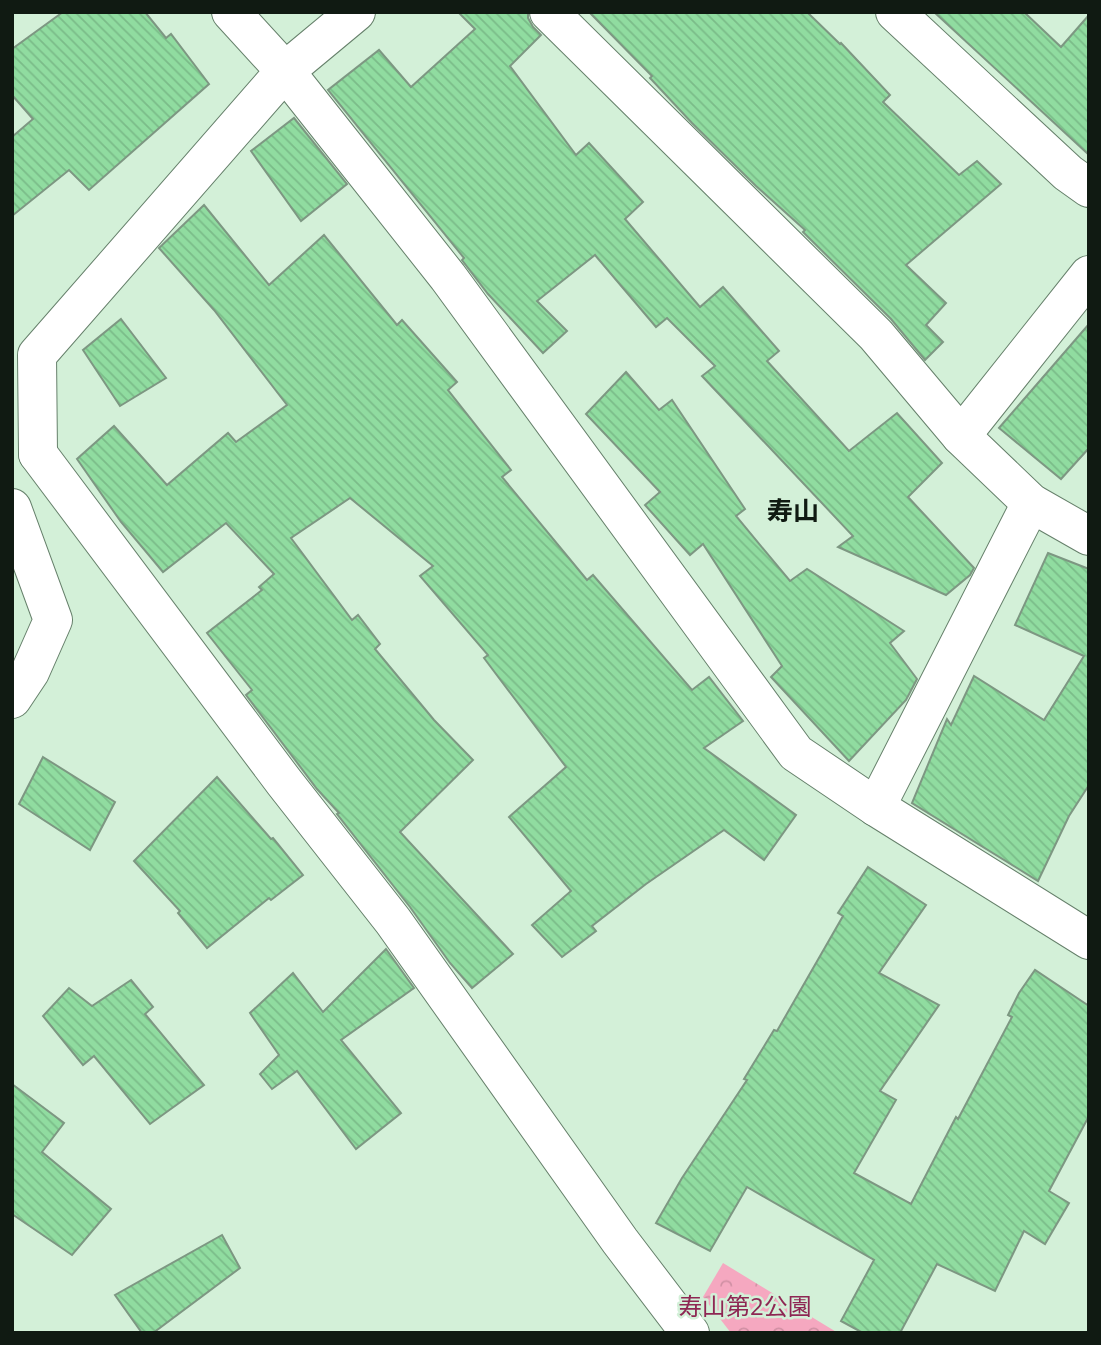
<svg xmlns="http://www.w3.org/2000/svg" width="1101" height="1345" font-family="'Open Sans','Noto Sans JP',sans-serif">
<defs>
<pattern id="park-crowns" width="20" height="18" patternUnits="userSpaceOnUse" patternTransform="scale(1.75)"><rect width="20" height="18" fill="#f5a8c0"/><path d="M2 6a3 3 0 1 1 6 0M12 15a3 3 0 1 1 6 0" fill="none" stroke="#d190a4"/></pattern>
<pattern id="building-back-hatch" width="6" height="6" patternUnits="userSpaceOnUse" patternTransform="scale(1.75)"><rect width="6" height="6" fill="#90dca0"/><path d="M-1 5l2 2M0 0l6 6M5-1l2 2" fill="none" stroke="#7bbc89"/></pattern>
</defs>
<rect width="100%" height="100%" fill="#d3f0d8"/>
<polygon fill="url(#park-crowns)" points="723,1263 838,1333 731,1333 703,1297"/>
<g fill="url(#building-back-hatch)" stroke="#7d9782" stroke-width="2">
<polygon points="63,12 145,12 166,38 171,34 209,84 89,190 69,170 12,216 12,137 33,119 12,95 12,49"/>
<polygon points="458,12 528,12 528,18 533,27 541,35 510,66 576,155 589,143 643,202 625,219 700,307 723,287 779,351 767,361 849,451 897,413 942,463 908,497 974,568 970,575 946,595 838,547 853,536 702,376 715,366 667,318 656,327 595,255 537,301 567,331 543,353 488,294 462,260 464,258 328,90 379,50 411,87 475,29"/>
<polygon points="589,12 807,12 840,44 841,43 890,95 883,102 959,175 977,161 1001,184 906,265 946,303 926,325 943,342 925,360 891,319 803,232 805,230 756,186 692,123 650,78 652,76"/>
<polygon points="934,12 1024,12 1061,47 1089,15 1089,155"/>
<polygon points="294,118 347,184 301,221 251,151"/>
<polygon points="204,205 269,285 324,235 397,325 402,320 457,382 448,390 511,470 502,477 587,580 593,575 692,690 709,677 743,721 704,748 796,815 764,860 724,830 646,884 592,926 596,931 562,957 532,925 571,891 509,817 566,767 484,658 488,655 420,576 433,566 350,498 291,538 352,620 358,615 380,644 375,649 434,720 473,760 400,832 513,954 472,988 450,963 410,907 337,814 339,813 317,789 246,695 252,690 207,633 262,590 259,587 274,574 226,523 163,572 121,522 77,459 114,426 167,485 228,433 236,442 287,405 214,310 159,248"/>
<polygon points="121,319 166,378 120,406 83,350"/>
<polygon points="1089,324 1089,448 1061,479 999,428"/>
<polygon points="626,372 659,410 672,400 745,509 736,516 790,581 807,569 904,631 890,643 917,679 906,700 849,761 771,677 782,666 703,544 690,555 645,505 660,492 586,414"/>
<polygon points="1048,553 1089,569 1089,785 1069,816 1038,881 912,803 947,719 951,725 974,676 1044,720 1084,656 1015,625"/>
<polygon points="43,757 115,802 90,850 19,804"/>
<polygon points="217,777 271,839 273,838 303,875 271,900 269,898 207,948 178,913 180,911 134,861"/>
<polygon points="868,867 926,905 879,973 939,1005 880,1091 896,1100 854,1173 911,1204 956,1117 958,1119 1012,1017 1008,1015 1019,993 1035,970 1089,1006 1089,1116 1049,1191 1069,1203 1045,1244 1024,1231 995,1291 937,1264 900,1333 863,1333 841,1321 874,1260 747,1187 710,1251 656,1223 682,1178 747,1080 744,1079 774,1030 777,1031 843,916 838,913"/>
<polygon points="386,949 414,988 341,1040 401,1113 356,1149 297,1071 272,1089 260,1074 279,1055 250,1013 293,973 323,1012"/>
<polygon points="131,980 153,1007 145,1014 204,1085 150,1124 94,1056 83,1065 43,1016 69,988 92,1006"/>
<polygon points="12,1084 64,1123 42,1152 111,1209 72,1255 12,1214"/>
<polygon points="222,1235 240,1268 153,1333 142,1333 115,1295"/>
</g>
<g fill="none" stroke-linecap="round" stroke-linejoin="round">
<g stroke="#66806b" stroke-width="40">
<g id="minor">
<polyline points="356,12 285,71 448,277 796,753 876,807 1089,940"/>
<polyline points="549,12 876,335 961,436 1031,503 1089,536"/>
<polyline points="895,12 1068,173 1089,188"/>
<polyline points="961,436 1089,275"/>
<polyline points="38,454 284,782 393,921 620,1241 690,1333"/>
<polyline points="12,508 53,620 30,672 12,699"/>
<polyline points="876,807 1031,503"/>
</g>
</g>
<g stroke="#66806b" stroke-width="40">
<polyline id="tertiary" points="38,454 37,355 285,71 231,12"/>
</g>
<use href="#minor" stroke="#fff" stroke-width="38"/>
<use href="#tertiary" stroke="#fff" stroke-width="38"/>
</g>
<g text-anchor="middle" stroke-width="5" stroke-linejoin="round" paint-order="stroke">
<g font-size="24" fill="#8e2753" stroke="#d3f0d8">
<text x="745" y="1315">寿山第2公園</text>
</g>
<g font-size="26" font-weight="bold" fill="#101a12" stroke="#d3f0d8">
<text x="793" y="520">寿山</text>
</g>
</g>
<rect width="1101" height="1345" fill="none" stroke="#101a12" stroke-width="28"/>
</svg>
